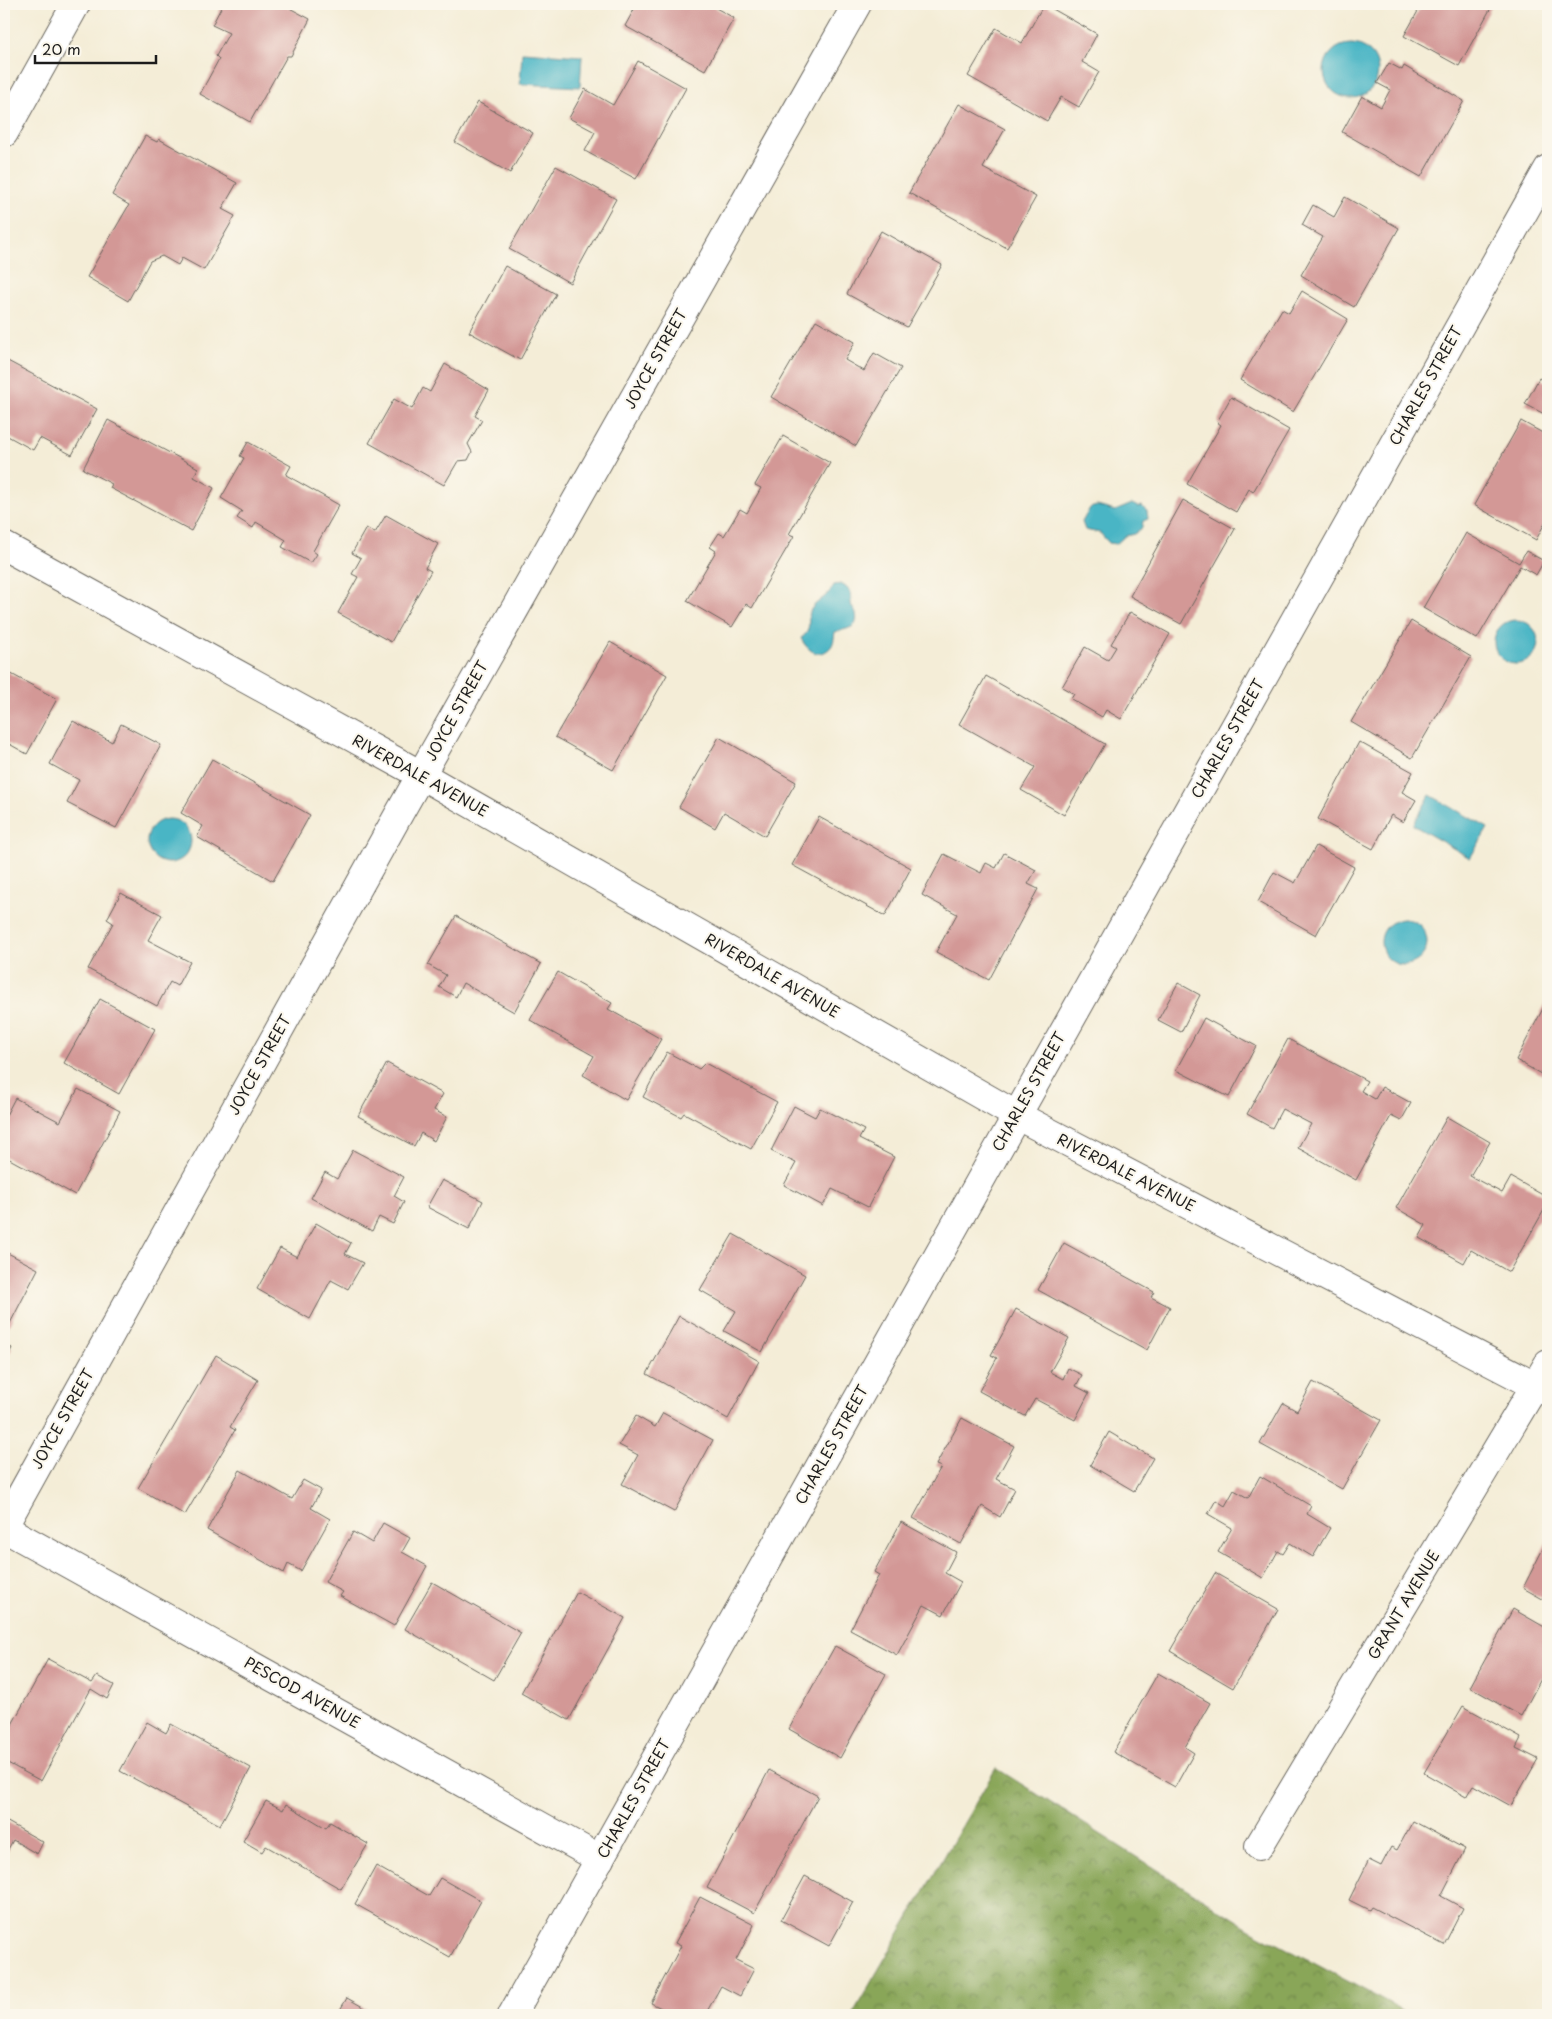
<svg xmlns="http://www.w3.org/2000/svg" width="1552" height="2019" font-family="'Playpen Sans',sans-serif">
<defs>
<pattern id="forest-crowns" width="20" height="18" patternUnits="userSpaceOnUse" patternTransform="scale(1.25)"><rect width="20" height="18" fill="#89a659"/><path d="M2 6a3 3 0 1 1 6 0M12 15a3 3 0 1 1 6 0" fill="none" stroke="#6f8649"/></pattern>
</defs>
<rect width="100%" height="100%" fill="#fbf7ec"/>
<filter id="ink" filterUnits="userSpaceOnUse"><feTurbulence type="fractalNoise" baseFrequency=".02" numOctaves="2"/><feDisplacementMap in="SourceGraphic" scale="10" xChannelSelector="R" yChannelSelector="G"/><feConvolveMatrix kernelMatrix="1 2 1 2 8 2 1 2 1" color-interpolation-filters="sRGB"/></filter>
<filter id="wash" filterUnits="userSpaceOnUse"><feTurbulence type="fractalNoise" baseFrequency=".0096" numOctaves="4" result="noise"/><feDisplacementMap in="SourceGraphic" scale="20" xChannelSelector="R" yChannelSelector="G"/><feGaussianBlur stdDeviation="1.12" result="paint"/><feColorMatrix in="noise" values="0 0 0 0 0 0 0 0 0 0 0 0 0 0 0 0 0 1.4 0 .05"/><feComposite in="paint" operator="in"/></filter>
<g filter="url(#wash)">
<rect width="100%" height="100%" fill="#f4edd7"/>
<polygon fill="url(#forest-crowns)" stroke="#52613a" points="996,1768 1250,1929 1411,2015 852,2015"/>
<g fill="#49b5c5" stroke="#326870">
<circle cx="1351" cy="71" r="27"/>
<polygon points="522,52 582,56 580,87 520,84"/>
<polygon points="1132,504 1138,507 1142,506 1147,511 1148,519 1143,521 1142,528 1134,534 1125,536 1116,544 1109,543 1100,533 1085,530 1082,522 1090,508 1097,506 1115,511"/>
<path d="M841 584C850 589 851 592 851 603 851 607 855 610 856 614 860 629 844 629 835 632 834 637 834 644 830 648 818 660 806 649 801 638 812 631 807 622 810 612 813 602 827 599 834 585Z"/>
<circle cx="1516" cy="642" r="22"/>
<polygon points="1430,795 1488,828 1470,858 1413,825"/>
<circle cx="169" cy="841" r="22"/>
<circle cx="1404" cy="942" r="23"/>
</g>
<g id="blocks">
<g fill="#d39896">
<polygon points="223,4 282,4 310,19 291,56 287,56 250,122 200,94 219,59 216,56 229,33 212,25"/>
<polygon points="637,4 716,4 714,7 734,18 705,70 625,26"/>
<polygon points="1044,4 1097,34 1082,62 1099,72 1079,107 1061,97 1047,121 968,76 996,28 1022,43"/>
<polygon points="1422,4 1493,4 1459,66 1404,36"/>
<polygon points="638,61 686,88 636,179 585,151 595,132 569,118 585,89 613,105"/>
<polygon points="1389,63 1402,70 1404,66 1464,101 1421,177 1342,132 1362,96 1381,107 1390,90 1377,83"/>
<polygon points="478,102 533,133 510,173 455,142"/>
<polygon points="959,104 1005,129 983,168 1036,197 1007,248 909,193"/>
<polygon points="145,136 157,142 159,139 237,183 222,209 235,216 204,270 182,258 178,265 162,256 150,261 128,301 87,277 129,205 112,195"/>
<polygon points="556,166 616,199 570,283 509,249"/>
<polygon points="1345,197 1399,228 1354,307 1301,275 1323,237 1302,225 1313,205 1334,217"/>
<polygon points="881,231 942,265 907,327 847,294"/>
<polygon points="505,266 556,294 520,360 469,332"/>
<polygon points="1302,291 1348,319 1293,412 1240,380 1282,309 1289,313"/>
<polygon points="816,320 855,342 845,360 864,371 874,353 901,368 856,446 771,397"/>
<polygon points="4,359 97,409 72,455 40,438 33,450 4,434"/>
<polygon points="445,364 489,390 475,416 482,420 468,444 472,452 468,460 458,461 444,485 369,443 394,399 412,409 423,388 430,392"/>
<polygon points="1539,378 1548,383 1548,416 1525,404"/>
<polygon points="1231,397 1289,430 1253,492 1249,489 1236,512 1187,484 1221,425 1217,422"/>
<polygon points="108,420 198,468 194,477 214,488 191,531 110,488 112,484 83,469"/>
<polygon points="1521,421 1548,436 1548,517 1536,540 1474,505"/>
<polygon points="783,436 830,463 789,534 794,536 752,608 746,604 732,627 687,601 716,551 710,547 719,533 724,536 740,509 747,513 761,488 755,485"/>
<polygon points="248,442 291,466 286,475 339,505 313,551 317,554 311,563 282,547 286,540 256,522 253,528 237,518 242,511 221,498 244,458 240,456"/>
<polygon points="1183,500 1235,529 1181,624 1130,596"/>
<polygon points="386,515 438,544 425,568 431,571 391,642 338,613 358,577 352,574 361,558 352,553 366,528 375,533"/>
<polygon points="1466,533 1519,563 1526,551 1544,561 1536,575 1520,566 1477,639 1423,608"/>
<polygon points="1130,612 1170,634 1121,719 1106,710 1102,717 1071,699 1074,694 1062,687 1085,647 1108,660 1116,647 1111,644"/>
<polygon points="1411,621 1471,657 1412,758 1351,722"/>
<polygon points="610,642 667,675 613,770 555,737"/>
<polygon points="4,670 57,699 27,754 4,741"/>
<polygon points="986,676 1105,744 1064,815 1021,790 1035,767 959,724"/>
<polygon points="73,721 112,742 121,724 161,745 116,828 67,803 79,780 50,764"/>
<polygon points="719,737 796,782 765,836 724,812 715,828 679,807"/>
<polygon points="1359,742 1413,772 1402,792 1416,800 1403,822 1391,815 1373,849 1318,819"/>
<polygon points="212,759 310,815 273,881 197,837 203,826 181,813"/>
<polygon points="819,817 911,868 885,916 792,865"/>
<polygon points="1316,846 1354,867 1316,935 1258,902 1274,872 1295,883"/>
<polygon points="1004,853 1036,870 1028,884 1038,889 989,980 936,952 957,914 922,895 944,854 981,873 986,863 996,868"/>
<polygon points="121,893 162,915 148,940 190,962 177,986 170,982 157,1006 88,969 113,923 107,919"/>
<polygon points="456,916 541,964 514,1012 463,983 456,997 439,987 446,975 428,965"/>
<polygon points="558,972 612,1003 608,1009 661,1039 626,1100 583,1075 594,1056 530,1020"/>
<polygon points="1178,983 1200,995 1181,1032 1158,1020"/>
<polygon points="100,999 155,1029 119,1094 64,1063"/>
<polygon points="1548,999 1548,1078 1516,1060"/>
<polygon points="1204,1018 1256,1046 1229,1097 1176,1070"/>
<polygon points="1288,1039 1367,1081 1361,1091 1375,1099 1382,1087 1411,1103 1401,1121 1391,1116 1356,1180 1298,1148 1311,1124 1282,1109 1272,1128 1247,1114"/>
<polygon points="667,1052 699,1069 705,1063 777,1102 751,1149 684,1113 681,1117 643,1097"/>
<polygon points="387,1063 443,1094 434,1110 447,1117 434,1141 421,1133 414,1146 358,1116"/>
<polygon points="78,1089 120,1111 75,1195 4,1156 4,1119 15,1098 60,1122"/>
<polygon points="794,1106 815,1117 820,1108 864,1130 859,1139 894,1157 868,1207 832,1189 823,1206 784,1185 796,1163 771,1151"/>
<polygon points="1447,1117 1490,1142 1470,1176 1502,1193 1511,1177 1548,1198 1548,1203 1509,1272 1471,1250 1464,1263 1419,1238 1426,1225 1396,1208"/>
<polygon points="353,1150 404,1177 394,1196 404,1202 393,1224 379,1217 372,1231 311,1198 325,1172 337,1179"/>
<polygon points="442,1180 483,1201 469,1229 427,1207"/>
<polygon points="316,1223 351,1243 345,1254 363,1263 348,1289 331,1280 310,1319 257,1289 280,1248 297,1257"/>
<polygon points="733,1234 805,1275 762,1352 724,1331 736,1311 700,1290"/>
<polygon points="1064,1243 1154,1292 1151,1297 1170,1307 1147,1350 1038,1290"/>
<polygon points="4,1251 38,1269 4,1335"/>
<polygon points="1016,1309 1069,1338 1050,1372 1063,1379 1068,1368 1082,1375 1076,1386 1089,1393 1075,1420 1035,1399 1025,1416 979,1391 997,1358 991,1355"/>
<polygon points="679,1316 759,1361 728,1419 647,1374"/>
<polygon points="4,1344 12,1348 4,1364"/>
<polygon points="216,1355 258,1380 230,1427 235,1430 185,1515 138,1488"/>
<polygon points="1313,1382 1381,1420 1342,1489 1260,1444 1283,1403 1297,1411"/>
<polygon points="663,1413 713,1440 674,1512 622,1484 638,1455 619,1445 636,1416 655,1427"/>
<polygon points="962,1418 1014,1446 996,1479 1015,1489 1000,1517 982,1506 961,1544 913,1518 941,1467 936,1465"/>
<polygon points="1109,1432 1153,1458 1134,1491 1090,1465"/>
<polygon points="240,1470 292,1499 303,1480 321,1490 311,1508 330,1519 301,1571 288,1564 284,1573 207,1530"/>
<polygon points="1260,1476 1311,1506 1307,1514 1330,1528 1313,1557 1290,1543 1283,1554 1278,1551 1263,1578 1218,1552 1232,1528 1208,1514 1216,1500 1225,1506 1234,1490 1248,1498"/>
<polygon points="901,1522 956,1552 945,1573 961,1582 943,1615 924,1605 897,1655 850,1630 879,1575 874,1572"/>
<polygon points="383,1523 410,1538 402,1552 427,1566 394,1626 340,1596 343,1592 325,1582 353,1532 372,1543"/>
<polygon points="1548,1539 1548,1602 1523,1588"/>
<polygon points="1215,1573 1278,1609 1233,1688 1170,1651"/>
<polygon points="432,1582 521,1633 494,1680 405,1629"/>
<polygon points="577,1592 625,1618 569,1720 521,1693"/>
<polygon points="1513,1609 1548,1629 1548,1657 1546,1661 1548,1662 1548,1666 1521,1716 1470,1687"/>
<polygon points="835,1646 886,1674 840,1758 789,1729"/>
<polygon points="48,1659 92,1683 97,1676 114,1685 107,1699 91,1689 41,1781 4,1761 4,1739"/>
<polygon points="1158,1673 1210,1703 1185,1747 1194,1753 1175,1787 1113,1752"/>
<polygon points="1463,1706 1521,1738 1516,1748 1538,1759 1511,1806 1473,1785 1466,1797 1424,1773"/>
<polygon points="147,1722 166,1733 171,1724 251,1768 220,1825 120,1771"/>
<polygon points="769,1770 818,1796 754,1913 707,1888"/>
<polygon points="266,1801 283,1810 286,1804 326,1828 330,1822 368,1844 341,1889 266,1846 262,1852 243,1841"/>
<polygon points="4,1820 43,1842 37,1854 13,1840 4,1857"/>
<polygon points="1413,1821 1465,1849 1441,1896 1463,1908 1444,1945 1371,1907 1369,1910 1349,1900 1369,1860 1381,1866 1391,1847 1397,1850"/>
<polygon points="376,1866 429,1896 440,1878 481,1901 450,1957 355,1904"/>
<polygon points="805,1876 853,1902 829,1946 781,1920"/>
<polygon points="700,1897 754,1925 736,1960 754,1969 740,1996 721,1986 705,2015 675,2015 651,2003 681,1946 675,1943"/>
<polygon points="347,1998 377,2015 331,2015 333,2012 337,2015"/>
</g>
</g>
</g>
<g filter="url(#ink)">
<use href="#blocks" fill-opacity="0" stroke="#68655d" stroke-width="1"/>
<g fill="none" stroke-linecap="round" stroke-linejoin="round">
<g stroke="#68655d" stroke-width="30">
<g id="minor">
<polyline points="4,133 76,4"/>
<polyline points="4,546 421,775 1016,1115 1548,1392"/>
<polyline points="4,1526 400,812 857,4"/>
<polyline points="4,1528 600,1859"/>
<polyline points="1259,1846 1548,1364"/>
<polyline points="512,2015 1548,169"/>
</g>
</g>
<use href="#minor" stroke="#fff" stroke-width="28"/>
</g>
</g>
<g text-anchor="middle" stroke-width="4" stroke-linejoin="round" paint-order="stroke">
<g font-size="15" fill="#1c1c1c" stroke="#fbf7ec">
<text transform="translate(656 359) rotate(-61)" y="5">JOYCE STREET</text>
<text transform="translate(1426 386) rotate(-61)" y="5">CHARLES STREET</text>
<text transform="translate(457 711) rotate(-61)" y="5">JOYCE STREET</text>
<text transform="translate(1228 739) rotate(-61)" y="5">CHARLES STREET</text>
<text transform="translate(420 776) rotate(29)" y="5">RIVERDALE AVENUE</text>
<text transform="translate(772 976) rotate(30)" y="5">RIVERDALE AVENUE</text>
<text transform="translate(260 1065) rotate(-61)" y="5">JOYCE STREET</text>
<text transform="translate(1029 1092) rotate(-61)" y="5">CHARLES STREET</text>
<text transform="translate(1126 1173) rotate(27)" y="5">RIVERDALE AVENUE</text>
<text transform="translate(63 1419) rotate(-61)" y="5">JOYCE STREET</text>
<text transform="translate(832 1445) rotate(-61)" y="5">CHARLES STREET</text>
<text transform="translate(1404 1605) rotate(-59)" y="5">GRANT AVENUE</text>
<text transform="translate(302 1693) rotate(29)" y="5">PESCOD AVENUE</text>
<text transform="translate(634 1799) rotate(-61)" y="5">CHARLES STREET</text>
</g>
</g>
<rect width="1552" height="2019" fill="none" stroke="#fbf7ec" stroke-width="20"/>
<path d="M35 55v8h121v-8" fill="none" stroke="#1c1c1c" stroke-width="2.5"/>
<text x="42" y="55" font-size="15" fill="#1c1c1c" stroke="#fbf7ec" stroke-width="4" paint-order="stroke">20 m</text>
</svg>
